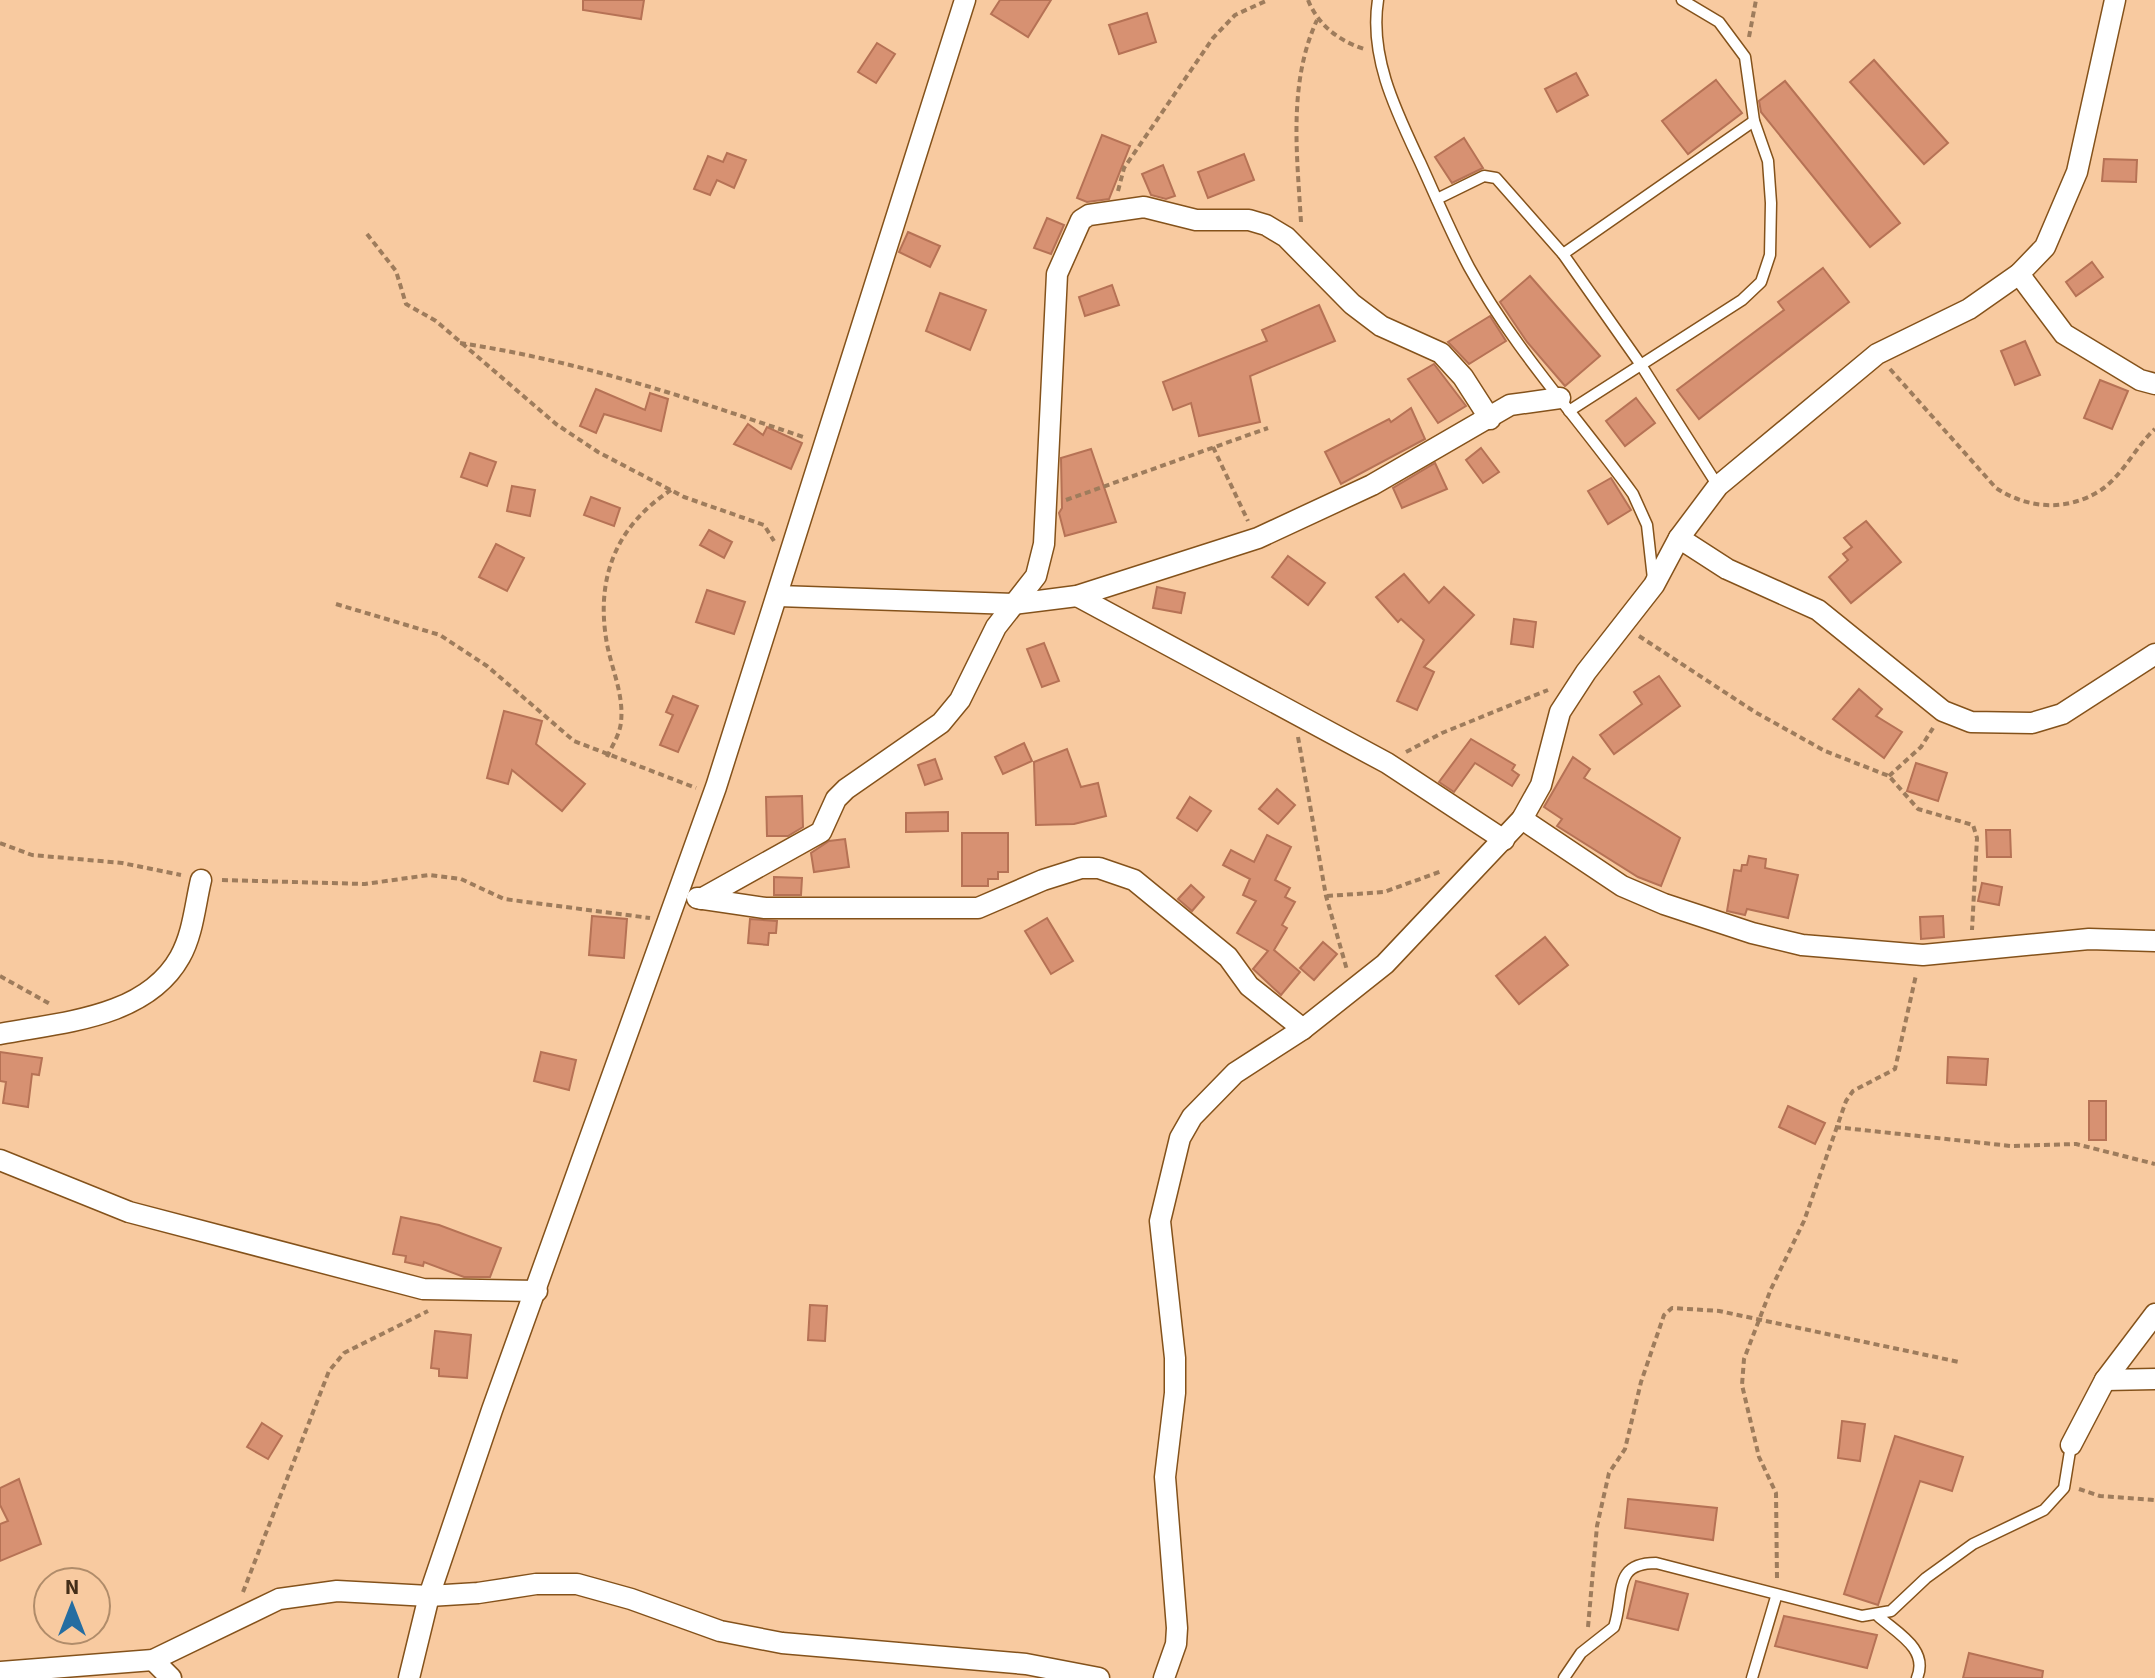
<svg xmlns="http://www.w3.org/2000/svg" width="2155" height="1678" font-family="'Source Sans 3',sans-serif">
<rect width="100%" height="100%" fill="#f8caa0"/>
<g fill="#d79172" stroke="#b67255" stroke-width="2">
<polygon points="583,0 644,0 641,19 583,10"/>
<polygon points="1000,0 1051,0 1028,37 991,14"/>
<polygon points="1147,13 1156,42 1119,54 1109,25"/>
<polygon points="877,43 895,54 876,83 858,72"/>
<polygon points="1874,60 1948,143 1924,164 1850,82"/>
<polygon points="1576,73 1588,95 1557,112 1545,89"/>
<polygon points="1716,80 1742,113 1688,154 1662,121"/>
<polygon points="1785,81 1900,223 1870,247 1761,112 1759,101"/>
<polygon points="1102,135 1130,146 1109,199 1087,202 1077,198"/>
<polygon points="1464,138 1483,168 1452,183 1435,157"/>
<polygon points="727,153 746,160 734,188 717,180 710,195 694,189 708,156 723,162"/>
<polygon points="1244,154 1254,180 1208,198 1198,172"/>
<polygon points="2104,159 2137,160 2136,182 2102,181"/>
<polygon points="1163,165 1175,196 1166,199 1151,195 1142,174"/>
<polygon points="1047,218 1064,225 1051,254 1034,248"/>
<polygon points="908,232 940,246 930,267 899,252"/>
<polygon points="2092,262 2103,277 2076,296 2066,282"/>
<polygon points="1823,268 1849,302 1699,419 1677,390 1784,310 1778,302"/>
<polygon points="1530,276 1600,356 1565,386 1527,342 1500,302"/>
<polygon points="1112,285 1119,305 1085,316 1079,297"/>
<polygon points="940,293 986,310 970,350 926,331"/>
<polygon points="1319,305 1335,341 1250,376 1260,422 1199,436 1191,403 1173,410 1163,382 1267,341 1262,330"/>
<polygon points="1490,316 1506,341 1469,364 1448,342"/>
<polygon points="2025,341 2040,375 2015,385 2001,351"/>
<polygon points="1434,364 1466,406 1438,423 1408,379"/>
<polygon points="2100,380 2128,391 2112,429 2084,418"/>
<polygon points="596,389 645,410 650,393 668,399 661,431 604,414 596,433 580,426"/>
<polygon points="1636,398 1655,423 1625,446 1606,421"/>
<polygon points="1411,408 1425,439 1341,484 1325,452 1389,419 1391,422"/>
<polygon points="748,424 763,435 767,427 802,443 791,469 734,444"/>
<polygon points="1481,448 1499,472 1483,483 1466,460"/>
<polygon points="1091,449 1116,522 1065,536 1059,513 1062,508 1061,458"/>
<polygon points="470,453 496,462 487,486 461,477"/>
<polygon points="1435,463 1447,489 1402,508 1393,488"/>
<polygon points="1611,478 1631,510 1608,524 1588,491"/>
<polygon points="512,486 535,490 530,516 507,511"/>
<polygon points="591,497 620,508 614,526 584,515"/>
<polygon points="1866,521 1901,562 1851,603 1829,577 1848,560 1843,554 1852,547 1844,538"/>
<polygon points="709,530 732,542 724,558 700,545"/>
<polygon points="496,544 524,558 507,591 479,577"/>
<polygon points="1288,556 1325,583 1308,605 1272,577"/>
<polygon points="1404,574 1429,603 1444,587 1474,615 1424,667 1434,672 1417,710 1397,701 1424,640 1401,619 1398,622 1376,597"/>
<polygon points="1157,587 1185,593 1181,613 1153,608"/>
<polygon points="707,590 745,602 734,634 696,622"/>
<polygon points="1514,619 1536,622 1533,647 1511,644"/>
<polygon points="1044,643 1059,681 1042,687 1027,649"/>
<polygon points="1659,676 1680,706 1614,754 1600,735 1642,704 1634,692"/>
<polygon points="1859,689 1882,709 1876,716 1902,732 1884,758 1833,719"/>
<polygon points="673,696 698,706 678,752 660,745 673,715 666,712"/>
<polygon points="504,711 542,721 536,744 585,784 562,811 512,770 508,784 487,778"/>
<polygon points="1471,739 1515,765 1512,770 1519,775 1512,786 1475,763 1454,792 1439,782"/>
<polygon points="1024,743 1032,761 1003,774 995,757"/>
<polygon points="1067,749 1081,787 1098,783 1106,816 1074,824 1036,825 1034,762"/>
<polygon points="1573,757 1590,769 1584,778 1680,838 1661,886 1638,877 1557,826 1562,819 1544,807"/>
<polygon points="935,759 942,779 925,785 918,765"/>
<polygon points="1916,763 1947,773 1938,801 1907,791"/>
<polygon points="1277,789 1295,805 1278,824 1259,809"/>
<polygon points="802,796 803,827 788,836 767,836 766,797"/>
<polygon points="1190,797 1211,811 1197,831 1177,818"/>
<polygon points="948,812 948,831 906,832 906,813"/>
<polygon points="1986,830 2010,830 2011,857 1987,857"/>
<polygon points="962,833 1008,833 1008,872 998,872 998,879 988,879 988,886 962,886"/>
<polygon points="1267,835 1291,847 1275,880 1290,888 1285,897 1295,902 1282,925 1287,928 1274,950 1300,972 1281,995 1253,969 1268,951 1237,933 1256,901 1243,895 1250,879 1223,865 1231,850 1254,862"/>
<polygon points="845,839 849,867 814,872 811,853 829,841"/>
<polygon points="1749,856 1766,859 1765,868 1798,875 1788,918 1747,909 1745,915 1727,911 1734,870 1741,871 1742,865 1747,865"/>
<polygon points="774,877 802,878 801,895 774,895"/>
<polygon points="1982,883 2002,887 1999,905 1978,901"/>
<polygon points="1191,885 1204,897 1192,911 1178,899"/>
<polygon points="592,916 627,919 624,958 589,955"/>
<polygon points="1943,916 1944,937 1921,939 1920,917"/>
<polygon points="1047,918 1073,961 1051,974 1025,931"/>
<polygon points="750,919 777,921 776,933 769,933 768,945 748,943"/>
<polygon points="1545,937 1568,965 1519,1004 1496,976"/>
<polygon points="1323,942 1337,954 1314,980 1300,968"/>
<polygon points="0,1052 42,1058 39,1075 32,1074 28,1107 3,1103 6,1082 0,1081"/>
<polygon points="541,1052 576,1060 569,1090 534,1081"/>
<polygon points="1948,1057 1988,1059 1986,1085 1947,1083"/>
<rect x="2089" y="1101" width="17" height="39"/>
<polygon points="1788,1106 1825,1123 1815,1144 1779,1127"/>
<polygon points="401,1217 439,1225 501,1248 490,1277 464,1277 424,1262 423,1266 405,1262 406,1256 393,1254"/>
<polygon points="810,1305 827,1306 825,1341 808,1340"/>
<polygon points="435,1331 471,1335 467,1378 439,1376 439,1369 431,1368"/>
<polygon points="1842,1421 1865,1424 1860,1461 1838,1458"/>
<polygon points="262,1423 282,1436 268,1459 247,1447"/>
<polygon points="1895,1436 1963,1457 1952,1491 1920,1481 1878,1605 1844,1594"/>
<polygon points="19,1479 41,1544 0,1561 0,1524 8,1521 0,1505 0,1488"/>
<polygon points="1628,1499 1717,1508 1713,1540 1625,1528"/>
<polygon points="1636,1581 1688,1594 1678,1630 1627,1618"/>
<polygon points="1784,1616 1877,1635 1867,1668 1775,1646"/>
<polygon points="1969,1653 2043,1671 2042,1678 1963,1678"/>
</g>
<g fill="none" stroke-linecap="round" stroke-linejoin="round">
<g stroke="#84521b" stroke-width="13">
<g id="service">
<path d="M1378 0C1369 57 1396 111 1420 162 1436 197 1451 233 1469 267 1514 349 1579 419 1633 494L1647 525 1653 579"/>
<polyline points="1437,199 1484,176 1496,178 1563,254 1641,365 1718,486"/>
<polyline points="1563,254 1754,121"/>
<polyline points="1569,411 1742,300 1761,282 1770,255 1771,203 1768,161 1754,121 1745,57 1719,22 1682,0"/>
<path d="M1878 1616C1897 1633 1929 1649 1917 1678"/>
<path d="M1564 1678 1581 1653 1614 1627C1625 1594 1612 1563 1656 1563L1862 1616 1891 1611 1926 1578 1973 1544 2044 1510 2064 1488 2071 1445"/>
<polyline points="1752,1678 1776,1597"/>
</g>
</g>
<g stroke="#84521b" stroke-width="23">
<g id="minor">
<polyline points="2019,274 2064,334 2140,380 2155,384"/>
<polyline points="1679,538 1727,569 1818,610 1943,711 1971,722 2032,723 2062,714 2155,654"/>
<polyline points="778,596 1014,604 1077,596 1258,538 1372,485 1510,405 1560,398"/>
<polyline points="1077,596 1387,763 1504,840"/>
<polyline points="1522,819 1622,886 1664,904 1752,933 1802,945 1923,955 2089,939 2155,941"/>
<polyline points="697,898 765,908 978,908 1043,880 1081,868 1099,868 1134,880 1228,957 1249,986 1303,1029"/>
<polyline points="701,899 821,832 836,799 846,789 941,723 960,700 996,627 1036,576 1044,544 1057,274 1081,220 1089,215 1144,207 1196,220 1249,220 1266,225 1286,237 1352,304 1381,326 1441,353 1463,377 1490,419"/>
<path d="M0 1034C62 1022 146 1018 180 957 193 934 195 905 201 880"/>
<polyline points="0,1160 129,1212 423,1289 537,1291"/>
<polyline points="2105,1380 2155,1379"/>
<polyline points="2071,1445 2105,1380 2155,1314"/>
<polyline points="153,1660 171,1678"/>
<polyline points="0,1672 153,1660 279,1599 337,1591 429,1596 478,1593 536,1584 577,1584 631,1599 720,1631 782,1643 1026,1664 1099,1678"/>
<polyline points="409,1678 429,1596 492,1410 716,787 965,0"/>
<polyline points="1164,1678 1176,1644 1177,1628 1165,1477 1175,1393 1175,1358 1160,1221 1180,1138 1192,1117 1235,1073 1303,1029 1385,964 1522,819 1541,785 1560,712 1586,672 1654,585 1679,538 1718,486 1877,354 1969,309 2019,274 2045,247 2077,172 2115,0"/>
</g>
</g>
<g stroke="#9e7c5c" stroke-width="4" stroke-dasharray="6 4" stroke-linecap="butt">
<path d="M1308 0C1318 25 1339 41 1364 49"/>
<polyline points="1749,37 1756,0"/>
<polyline points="1118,191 1124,168 1213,38 1235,15 1268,0"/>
<path d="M1301 222C1297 154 1288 83 1317 20"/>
<polyline points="367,234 396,271 406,304 436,321 556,424 598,452 684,497 764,525 774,541"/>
<path d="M460 343C580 361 692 399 806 438"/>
<path d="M1890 369 1996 488C2028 509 2067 512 2101 490 2123 475 2136 446 2155 429"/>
<polyline points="1213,447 1248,521"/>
<polyline points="1066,500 1268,428"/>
<polyline points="336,604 440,635 487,666 574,741 696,788"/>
<polyline points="1639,636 1755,712 1825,751 1889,776 1918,809 1973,825 1977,838 1972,930"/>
<polyline points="1298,737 1326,896 1347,970"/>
<polyline points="1406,752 1442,733 1548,690"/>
<path d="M607 757C612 746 620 734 621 722 624 695 612 670 607 644 595 578 616 526 671 490"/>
<polyline points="1889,776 1921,747 1933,728"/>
<polyline points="0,843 32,855 122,863 181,875"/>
<polyline points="222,880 365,884 429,875 461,879 504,899 650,918"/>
<polyline points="1327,896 1384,892 1442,871"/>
<polyline points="0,976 50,1004"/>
<polyline points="1835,1127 2011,1146 2076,1144 2155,1164"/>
<polyline points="2079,1489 2100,1496 2155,1500"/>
<polyline points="1777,1578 1776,1493 1759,1457 1742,1385 1744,1359 1771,1289 1804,1221 1846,1101 1853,1091 1895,1069 1916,975"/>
<polyline points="243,1592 329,1371 344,1353 428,1311"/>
<polyline points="1588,1627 1597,1526 1609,1473 1625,1449 1641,1382 1664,1315 1672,1308 1719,1311 1959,1362"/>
</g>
<use href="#service" stroke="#fff" stroke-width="10"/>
<use href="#minor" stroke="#fff" stroke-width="20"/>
</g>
<g transform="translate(72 1606)"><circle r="38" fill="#f8caa0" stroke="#b08c6a" stroke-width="2"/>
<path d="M0-6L14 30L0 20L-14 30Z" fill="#256da1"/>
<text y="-12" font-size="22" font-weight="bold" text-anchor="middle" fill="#442e18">N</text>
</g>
</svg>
